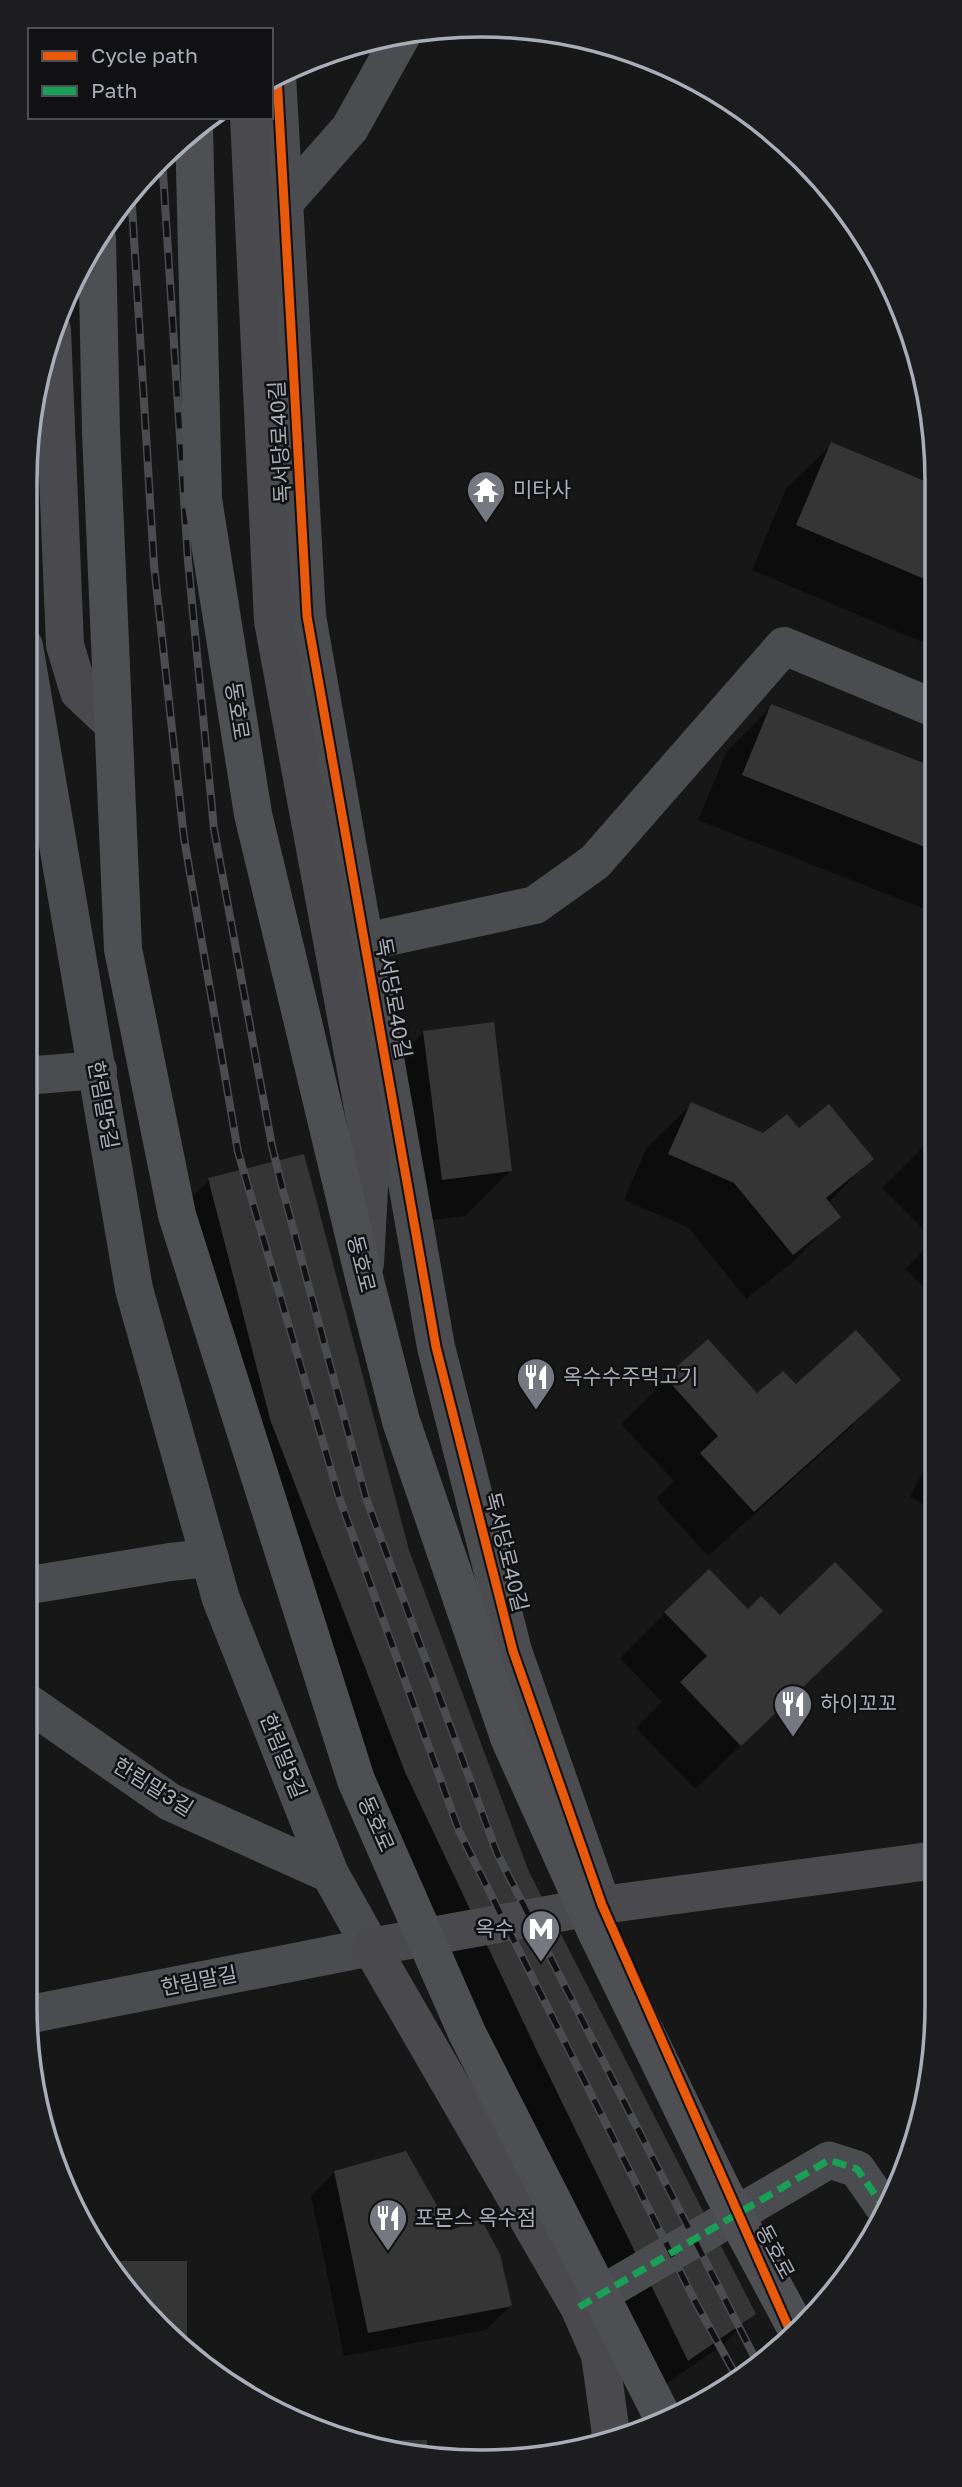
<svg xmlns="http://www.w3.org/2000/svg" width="962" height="2487" font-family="'Golos Text','Noto Sans KR',sans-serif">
<rect width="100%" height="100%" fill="#171717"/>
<g fill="#0007">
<polygon points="831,445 934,486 934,647 752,570 786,489"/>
<polygon points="772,706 934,769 935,913 698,820 727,751"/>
<polygon points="424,1032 510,1171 465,1216 398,1224 379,1077"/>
<polygon points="692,1104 764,1135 799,1130 871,1159 828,1203 838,1216 793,1262 746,1299 689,1228 624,1200 646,1149"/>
<polygon points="935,1135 936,1299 905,1269 934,1240 882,1188"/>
<polygon points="209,1180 407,1551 527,1872 754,2314 724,2344 657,2390 376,1803 179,1210"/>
<polygon points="667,1379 757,1396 796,1387 898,1380 853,1425 708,1556 656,1499 674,1481 621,1424"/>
<polygon points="936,1447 936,1511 910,1497"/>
<polygon points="665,1613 780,1618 835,1656 695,1789 636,1728 662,1702 620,1658"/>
<polygon points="335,2172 451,2232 510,2306 486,2330 344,2356 311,2196"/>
</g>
<g fill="#353536">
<polygon points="831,442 934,485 934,583 796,525"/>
<polygon points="771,704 934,767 935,851 742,775"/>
<polygon points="494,1022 512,1171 442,1180 423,1031"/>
<polygon points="691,1102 763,1133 787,1114 799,1128 829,1104 874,1159 826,1198 841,1217 793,1255 734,1183 668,1154"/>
<polygon points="304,1154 409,1550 529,1872 756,2314 688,2361 538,2053 405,1772 270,1419 208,1178"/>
<polygon points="856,1330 901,1380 754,1512 700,1453 718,1436 665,1377 708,1339 757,1393 783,1371 796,1384"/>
<polygon points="835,1562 883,1611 741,1746 680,1682 707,1656 664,1612 709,1569 748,1609 761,1596 780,1615"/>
<polygon points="406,2151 451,2230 481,2219 500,2254 512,2306 368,2333 334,2171"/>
<polygon points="111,2261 187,2261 187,2348 138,2307"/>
<polygon points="368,2440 427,2440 427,2458 421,2459"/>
</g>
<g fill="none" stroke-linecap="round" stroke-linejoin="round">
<polyline stroke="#4b4c50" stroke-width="37" points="579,2307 829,2160 857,2169 882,2205"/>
<g stroke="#4b4c50" stroke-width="38">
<polyline points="277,75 307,616 436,1347 513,1651 602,1905"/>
<polyline points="284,203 350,128 403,33"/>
<polyline points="24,646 134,1289 221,1599 330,1874 371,1947"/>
<polyline points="365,942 535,905 595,862 784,646 934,708"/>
<polyline points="24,1076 98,1070"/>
<polyline points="24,1586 170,1562 210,1558"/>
<polyline points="24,1700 170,1802 330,1874"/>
</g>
<polyline stroke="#4b4c50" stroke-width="38" points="26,2015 371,1947"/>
<g stroke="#4a4a4e" stroke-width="38">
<polyline points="249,117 273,621 371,1151 365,1264"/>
<polyline points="52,330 65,645 79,692 113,724"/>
<polyline points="610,2437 611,2434 600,2355 579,2307 371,1947 602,1905 937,1860"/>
</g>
<g stroke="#4b4c4f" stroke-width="8">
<g id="rail">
<polyline points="162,157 188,561 214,829 272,1146 283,1191 366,1498 497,1853 758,2364"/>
<polyline points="131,190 154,565 184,838 238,1152 339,1497 459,1831 696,2303 739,2381"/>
</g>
</g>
<use href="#rail" stroke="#111113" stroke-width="5" stroke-dasharray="16" stroke-linecap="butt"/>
<g stroke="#4d4f52" stroke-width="38">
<polyline points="194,128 203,499 253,814 364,1277 401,1421 510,1740 596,1931 723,2192 796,2328"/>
<polyline points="97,239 101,432 123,949 177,1215 356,1780 467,2033 662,2416"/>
</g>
<polyline stroke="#1a9f57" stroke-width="7" stroke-dasharray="14 7" stroke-linecap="butt" points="579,2307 829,2160 857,2169 882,2205"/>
<g stroke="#111113" stroke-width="13">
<polyline id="cycleway" points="277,75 307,616 436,1347 513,1651 602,1905 791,2333"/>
</g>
<use href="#cycleway" stroke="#e8590c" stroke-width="9"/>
</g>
<defs>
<g id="temple-pin" transform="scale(2.0125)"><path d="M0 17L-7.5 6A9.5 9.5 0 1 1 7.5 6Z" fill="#757880" stroke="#111113"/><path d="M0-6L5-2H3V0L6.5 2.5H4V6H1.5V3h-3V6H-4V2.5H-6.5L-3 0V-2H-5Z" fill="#fff"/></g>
<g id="restaurant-pin" transform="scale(2.0125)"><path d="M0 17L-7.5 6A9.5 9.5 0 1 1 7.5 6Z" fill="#757880" stroke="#111113"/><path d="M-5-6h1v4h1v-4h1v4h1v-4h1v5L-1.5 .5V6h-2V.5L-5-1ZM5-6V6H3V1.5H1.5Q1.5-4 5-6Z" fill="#fff"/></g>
<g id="metro-pin" transform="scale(2.0125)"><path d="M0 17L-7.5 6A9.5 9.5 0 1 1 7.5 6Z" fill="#757880" stroke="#111113"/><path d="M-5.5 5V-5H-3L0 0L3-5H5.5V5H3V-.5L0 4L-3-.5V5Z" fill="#fff"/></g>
</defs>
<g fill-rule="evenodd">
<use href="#temple-pin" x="486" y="490"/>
<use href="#restaurant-pin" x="536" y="1377"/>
<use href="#restaurant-pin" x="793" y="1704"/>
<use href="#metro-pin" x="541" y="1929"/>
<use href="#restaurant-pin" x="388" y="2218"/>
</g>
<g text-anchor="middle" stroke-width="5" stroke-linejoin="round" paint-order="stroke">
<g font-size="21" fill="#a8adb8" stroke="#111113">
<text transform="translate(280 442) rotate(-93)" y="7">독서당로40길</text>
<text transform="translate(237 711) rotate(81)" y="7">동호로</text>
<text transform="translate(393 998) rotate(80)" y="7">독서당로40길</text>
<text transform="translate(103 1105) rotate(80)" y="7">한림말5길</text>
<text transform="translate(361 1264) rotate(76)" y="7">동호로</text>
<text transform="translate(506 1552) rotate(76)" y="7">독서당로40길</text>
<text transform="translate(283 1756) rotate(68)" y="7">한림말5길</text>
<text transform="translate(153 1787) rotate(32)" y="7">한림말3길</text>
<text transform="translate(376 1824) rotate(66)" y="7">동호로</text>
<text transform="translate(199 1981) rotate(-11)" y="7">한림말길</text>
<text transform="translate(775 2252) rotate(62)" y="7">동호로</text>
</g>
<g font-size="21" fill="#a8adb8" stroke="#111113" text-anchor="start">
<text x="513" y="497">미타사</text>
<text x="563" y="1384">옥수수주먹고기</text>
<text x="820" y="1711">하이꼬꼬</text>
<text x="514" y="1936" text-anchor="end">옥수</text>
<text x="415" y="2225">포몬스 옥수점</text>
</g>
</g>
<path d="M0 0H962V2487H0ZM481 37H481A444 444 0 0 1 925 481V2006A444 444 0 0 1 481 2450H481A444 444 0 0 1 37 2006V481A444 444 0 0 1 481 37Z" fill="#1d1d20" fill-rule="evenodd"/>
<path fill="none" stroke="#a8adb8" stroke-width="3.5" d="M481 37H481A444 444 0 0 1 925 481V2006A444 444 0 0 1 481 2450H481A444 444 0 0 1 37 2006V481A444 444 0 0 1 481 37Z"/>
<rect x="28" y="28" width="245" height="91" fill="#111113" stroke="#4d4f55" stroke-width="2"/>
<rect x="42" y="51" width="35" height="10" fill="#e8590c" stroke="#4d4f55" stroke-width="2"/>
<text x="91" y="63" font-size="21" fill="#a8adb8">Cycle path</text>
<rect x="42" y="86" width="35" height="10" fill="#1a9f57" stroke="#4d4f55" stroke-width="2"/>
<text x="91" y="98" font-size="21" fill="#a8adb8">Path</text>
</svg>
